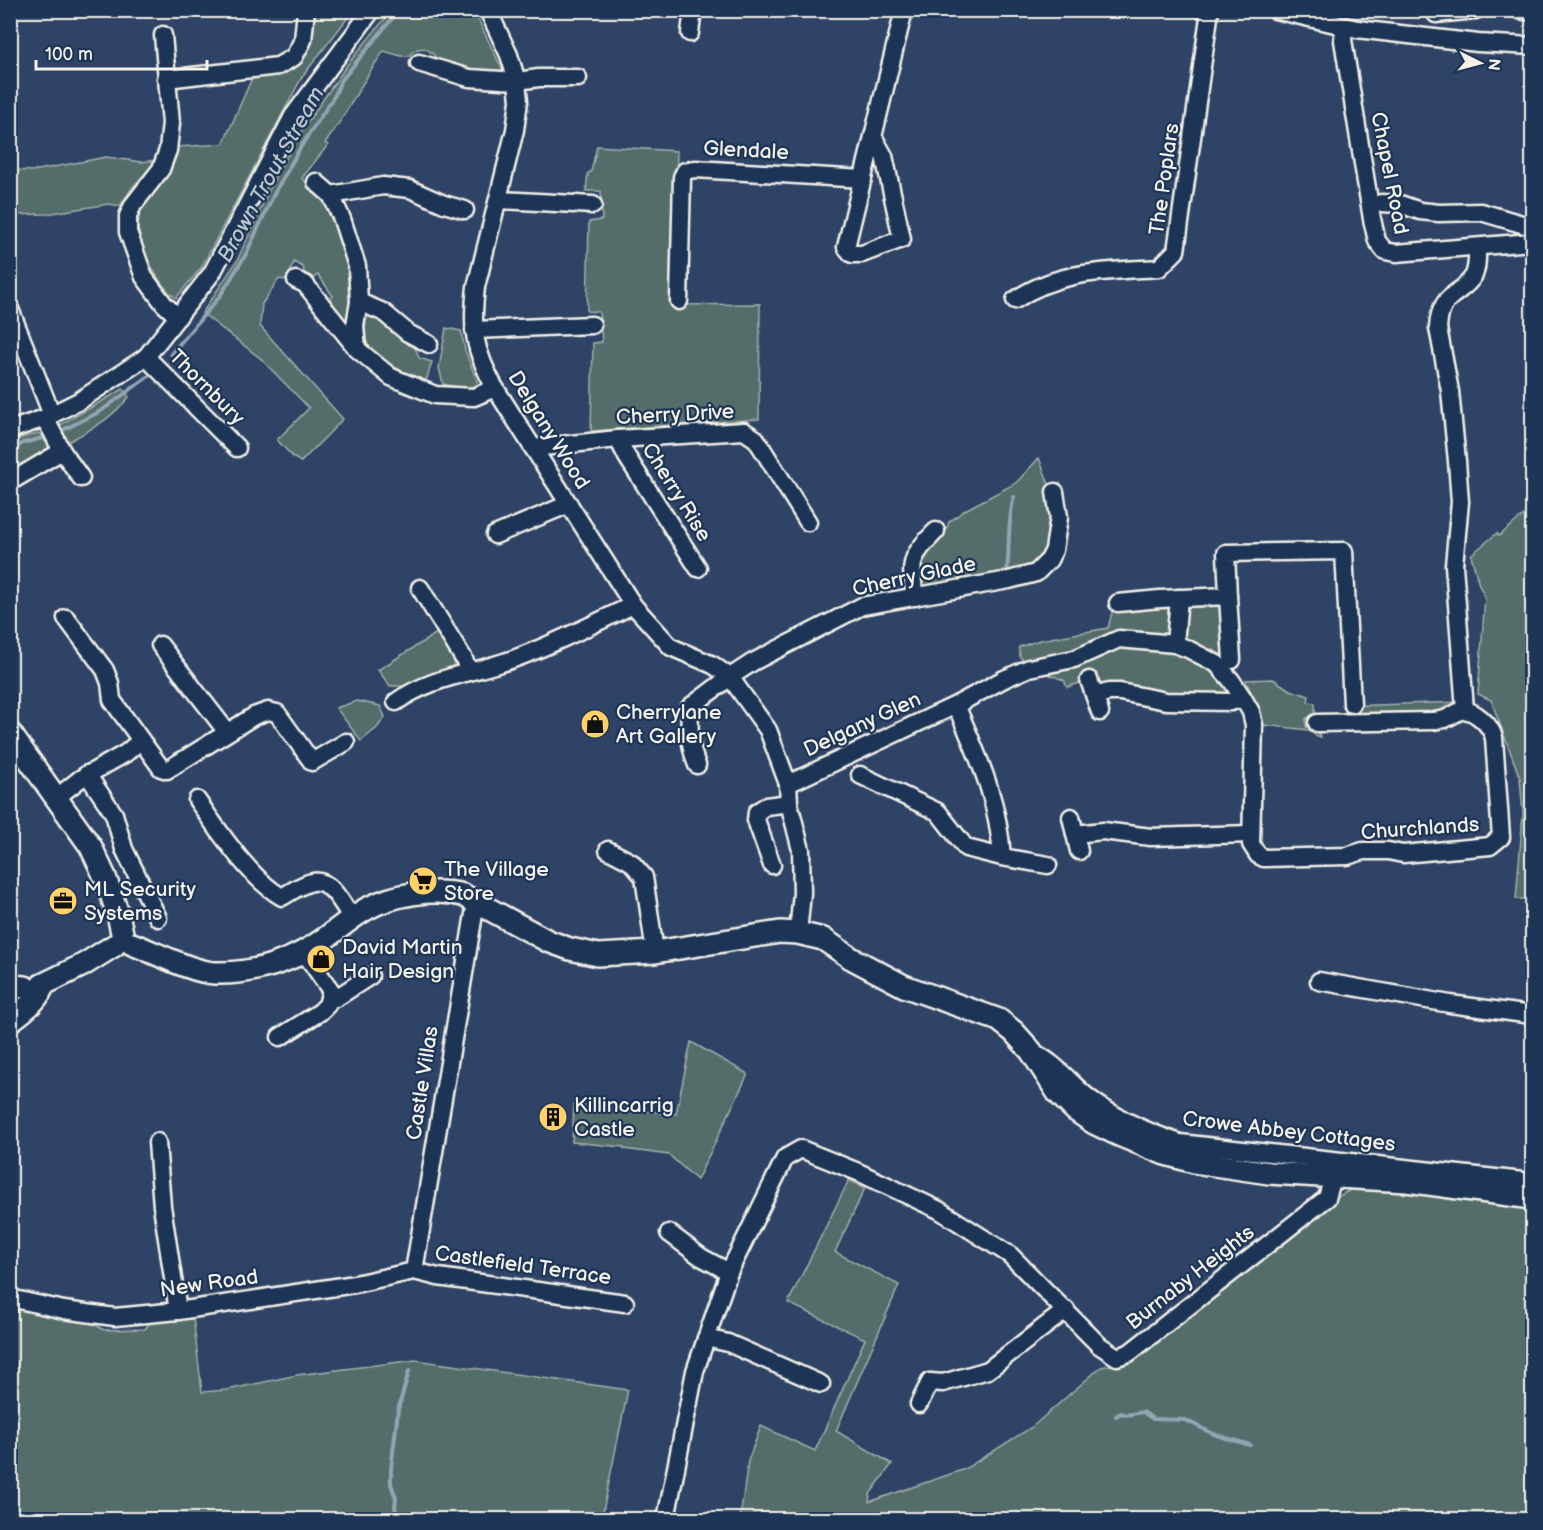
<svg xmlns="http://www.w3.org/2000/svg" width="1543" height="1530" font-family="'Balsamiq Sans',sans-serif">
<rect width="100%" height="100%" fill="#2f4367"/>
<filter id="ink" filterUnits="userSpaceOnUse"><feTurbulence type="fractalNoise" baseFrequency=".0167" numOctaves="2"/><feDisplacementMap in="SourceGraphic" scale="12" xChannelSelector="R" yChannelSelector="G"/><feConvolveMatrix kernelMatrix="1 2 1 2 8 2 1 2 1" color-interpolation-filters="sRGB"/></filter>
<g filter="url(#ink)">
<g fill="#556d6a" stroke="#a4afa9" stroke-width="1.5">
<path d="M314 11H353L302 77 201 268 176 298C164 290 158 277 150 265 136 243 133 217 149 195 161 177 173 170 177 147L223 144 252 78C303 70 310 61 314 11Z"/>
<path d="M391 11H474L504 73 500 77 441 65C433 52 423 40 409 56H401L384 51C362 80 348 114 325 143L328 145 302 178 323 199 331 211 348 258 355 288 347 327 327 302 333 296 318 275 310 280 304 272 303 267 294 262 287 280 279 279 262 304 260 326 343 419 301 462 294 458 277 440 309 408 260 358 202 313 237 261 276 175 302 130 347 65Z"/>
<polygon points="597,146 677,151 672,305 760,304 759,419 591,431 593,343 602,342 599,312 587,311 589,222 602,220 601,191 586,191 588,173 591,172"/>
<polygon points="106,157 141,162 157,160 132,188 120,206 109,204 46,214 11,215 11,170 33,171"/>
<path d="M372 315 378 316 415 347 419 358 432 362 426 381C408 374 368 359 365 336 364 330 366 323 367 317Z"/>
<polygon points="446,328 461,331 465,350 480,389 477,391 443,384 439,368"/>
<path d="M123 389 129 397C110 420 93 428 68 442L60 425Z"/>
<polygon points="39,433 49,447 45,450 46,455 11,476 11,441"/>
<polygon points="1039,458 1050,487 1055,518 1045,561 996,578 916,586 915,572 926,551 944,536 949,522 965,510 1016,483"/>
<polygon points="1532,508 1532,899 1516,899 1523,814 1520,778 1491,700 1478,694 1485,597 1479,585 1471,555 1497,533 1499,536"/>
<polygon points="1162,603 1172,607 1169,635 1028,665 1020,657 1019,647 1040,640 1108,628 1113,609"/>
<polygon points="1223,604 1227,658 1211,649 1206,650 1184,642 1181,627 1185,606"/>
<polygon points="437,633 440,635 454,659 454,665 447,669 406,686 390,686 378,670"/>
<polygon points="1112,646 1164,649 1207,662 1233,696 1170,696 1102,687 1097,684 1095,678 1067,687 1064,680 1048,674 1028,678 1026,672"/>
<polygon points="1273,679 1290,690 1309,696 1308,702 1315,703 1315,718 1306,718 1306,727 1315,727 1321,737 1317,737 1309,730 1262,725 1259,708 1245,680"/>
<polygon points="357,701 380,706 385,717 377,728 361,741 336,708"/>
<polygon points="1459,702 1448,713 1355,717 1348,712 1348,706"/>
<polygon points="691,1042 748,1074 697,1180 669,1155 624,1149 624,1147 572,1142 574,1104 676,1114"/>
<polygon points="849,1180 865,1188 835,1252 899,1285 836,1431 892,1464 870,1494 869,1502 965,1469 1032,1427 1101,1367 1132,1361 1193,1314 1333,1199 1358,1186 1532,1206 1532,1519 738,1520 740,1518 748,1461 761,1426 815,1451 865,1339 788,1303"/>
<polygon points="14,1303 94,1324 104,1330 145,1329 152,1320 193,1317 202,1392 227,1390 297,1375 416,1360 628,1390 602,1516 612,1519 11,1520 10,1340"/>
</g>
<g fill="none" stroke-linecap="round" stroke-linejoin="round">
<g stroke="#93a4b4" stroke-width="4">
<polyline points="171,354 220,296 246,254 273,196 300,148 335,95 340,82 399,10"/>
<polyline points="63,430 101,411 149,376"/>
<polyline points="10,451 23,443 43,438"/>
<path d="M1007 572C1010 547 1007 521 1014 497"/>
<polyline points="1116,1416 1121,1413 1126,1415 1143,1412 1153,1419 1185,1420 1216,1435 1250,1445"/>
<polyline points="398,1520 395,1507 396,1498 391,1484 391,1469 398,1410 409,1371"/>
</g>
<g stroke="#f4f1e8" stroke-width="21">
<g id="minor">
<path d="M488 10 509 55 517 81 519 101 515 130 476 287C471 330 474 350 495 388L633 605 671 647 713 665 730 677 768 730 788 784 789 803 801 850 802 893 798 933"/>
<polyline points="1275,10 1357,29 1478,43 1532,46"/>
<polyline points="1519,10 1532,12"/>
<polyline points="1436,14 1476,10"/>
<polyline points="1344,27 1343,40 1372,219 1377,241 1385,251 1396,253 1532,242"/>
<polyline points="690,33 693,10"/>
<polyline points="163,35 171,123 168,150 161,169 133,205 128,216 128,232 144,277 164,304 178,317"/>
<polyline points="419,63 469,78 517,81 539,78 578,78"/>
<polyline points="166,79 278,66 294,57 303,40 306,10"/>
<polyline points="874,138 884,156 902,239 862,254 852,254 846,247 904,10"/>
<polyline points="316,182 331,195 342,219 357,266 359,302 355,325 357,349 391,377 435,395 474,397 495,388"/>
<polyline points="331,195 383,186 410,189 444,204 465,210"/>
<polyline points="499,200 593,205"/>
<polyline points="1381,203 1400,204 1420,211 1439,213 1481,212 1532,227"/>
<polyline points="296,280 305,284 357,349"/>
<path d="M1015 300C1058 270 1109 271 1159 268L1176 251 1210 10"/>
<polyline points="679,301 682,177 685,171 695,169 863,179"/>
<polyline points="359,302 383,312 408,333 429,344"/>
<polyline points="10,309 52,415"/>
<polyline points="474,330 592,325"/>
<polyline points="146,357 237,448"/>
<polyline points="45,418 62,451 81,478"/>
<polyline points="10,430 45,418 79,401 146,357 212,273 293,116 372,10"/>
<polyline points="618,439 627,457 698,568"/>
<polyline points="533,448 618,439 744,431 756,439 808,522"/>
<polyline points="10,482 62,451"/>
<polyline points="495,535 569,504"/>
<polyline points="420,588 464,659 469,672"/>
<polyline points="1228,596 1226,553 1344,551 1352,704"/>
<path d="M915 597C909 561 911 556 936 531"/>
<polyline points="1118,603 1160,599 1228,596 1232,660"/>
<polyline points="66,618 105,670 110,683 112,700 161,768 167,770 254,716 268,711 277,713 312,762 346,742"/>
<polyline points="1175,644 1179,598"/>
<polyline points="160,645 227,732"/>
<polyline points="1089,680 1100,712"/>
<polyline points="1095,696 1109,692 1120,692 1166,701 1231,702 1243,698"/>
<path d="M396 702C432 676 476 673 516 658 557 643 595 623 633 605"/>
<path d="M956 705C979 759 998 798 1002 857L1048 865"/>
<path d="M1465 710 1454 565 1460 502 1457 461 1450 391 1438 328C1440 291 1461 297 1474 275 1478 266 1477 256 1477 247"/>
<path d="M697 765C689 745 689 729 690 707L730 677 753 662 862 606 1009 580 1036 573 1049 560 1054 550 1059 517 1055 492"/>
<polyline points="87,774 114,814 124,849 158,918"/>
<polyline points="860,775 938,812 966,848 1002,857"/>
<path d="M788 784 956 705 1004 679 1029 668 1074 659 1119 639 1175 644 1188 649 1217 664 1231 680 1243 698 1251 712 1254 725 1251 844 1258 855 1264 858 1347 856 1363 851H1388L1403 854 1490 846 1501 837 1494 738C1491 725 1475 710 1462 710L1445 719 1434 721 1317 723"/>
<polyline points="56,798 80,779 126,753 140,741"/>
<path d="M197 800C218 830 251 880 282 897 291 892 303 883 313 882 331 878 344 907 353 920"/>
<polyline points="1071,817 1079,851"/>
<polyline points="1075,834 1103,831 1151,837 1250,834"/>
<polyline points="608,850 631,862 644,877 655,952"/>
<polyline points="772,865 756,820 757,812 766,806 789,803"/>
<polyline points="304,952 336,998 370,976"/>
<polyline points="1319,981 1450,1004 1532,1015"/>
<polyline points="280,1037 320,1012 327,1005 331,991"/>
<path d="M1032 1052C1055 1062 1069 1082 1089 1098 1116 1119 1147 1132 1180 1143L1532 1182"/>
<polyline points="157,1142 162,1206 178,1311"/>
<polyline points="669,1233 701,1257 729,1272"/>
<polyline points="414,1271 476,902"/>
<polyline points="10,1298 64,1310 115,1317 178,1311 355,1284 414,1271 438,1277 625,1303"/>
<polyline points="706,1338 728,1343 821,1384"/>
<polyline points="919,1404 930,1382 943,1383 988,1370 1066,1310"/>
<polyline points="666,1519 695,1371 729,1272 785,1158 801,1149 858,1172 939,1210 1010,1255 1099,1345 1117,1357 1129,1353 1327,1198 1333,1177"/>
</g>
</g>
<g stroke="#f4f1e8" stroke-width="26">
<g id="major">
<polyline points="10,733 91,847 105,877 118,914 122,933"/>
<path d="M132 944C154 952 192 972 214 973 245 974 277 966 303 952 327 940 346 920 368 908 395 894 433 888 463 895L548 941 570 949 598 955 655 952 780 932 798 933 823 939 851 958 904 986 999 1020 1014 1032 1031 1051 1058 1093 1075 1110 1094 1123 1119 1135 1165 1154 1194 1162 1269 1173 1407 1181 1532 1198"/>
<polyline points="42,985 83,965 115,945"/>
<polyline points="10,986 25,987"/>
<path d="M10 1021C20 1014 43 996 42 985"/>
</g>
</g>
<use href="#minor" stroke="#1d3557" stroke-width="16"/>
<use href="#major" stroke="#1d3557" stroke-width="21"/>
</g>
</g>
<defs>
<g id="shop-disc" transform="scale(1.5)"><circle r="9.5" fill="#ffd166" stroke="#1d3557"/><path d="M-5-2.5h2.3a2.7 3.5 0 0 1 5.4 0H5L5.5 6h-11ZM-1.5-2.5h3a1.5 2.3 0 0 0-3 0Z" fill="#111"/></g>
<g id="supermarket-disc" transform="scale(1.5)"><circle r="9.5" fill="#ffd166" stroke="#1d3557"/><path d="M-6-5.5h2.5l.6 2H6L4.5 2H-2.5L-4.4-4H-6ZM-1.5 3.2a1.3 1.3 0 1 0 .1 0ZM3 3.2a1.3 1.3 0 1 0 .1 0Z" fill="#111"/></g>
<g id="office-disc" transform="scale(1.5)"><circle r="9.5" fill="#ffd166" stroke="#1d3557"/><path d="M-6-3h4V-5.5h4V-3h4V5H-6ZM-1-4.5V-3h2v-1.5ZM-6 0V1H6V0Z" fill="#111"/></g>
<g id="building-disc" transform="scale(1.5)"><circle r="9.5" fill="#ffd166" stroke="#1d3557"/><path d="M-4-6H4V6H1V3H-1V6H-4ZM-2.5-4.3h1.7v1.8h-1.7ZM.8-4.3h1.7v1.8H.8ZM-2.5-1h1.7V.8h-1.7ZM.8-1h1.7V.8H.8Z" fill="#111"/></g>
</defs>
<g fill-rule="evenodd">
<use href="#shop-disc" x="595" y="724"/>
<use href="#supermarket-disc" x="423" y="881"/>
<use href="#office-disc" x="63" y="901"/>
<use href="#shop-disc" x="321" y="959"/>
<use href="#building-disc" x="553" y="1117"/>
</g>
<g text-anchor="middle" stroke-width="4.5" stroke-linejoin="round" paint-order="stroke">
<g font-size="21" fill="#f4f1e8" stroke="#1d3557">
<text transform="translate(746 150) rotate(3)" y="7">Glendale</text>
<text transform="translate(1390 173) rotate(79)" y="7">Chapel Road</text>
<text transform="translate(1164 179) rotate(-82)" y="7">The Poplars</text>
<text transform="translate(207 387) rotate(45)" y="7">Thornbury</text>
<text transform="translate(675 414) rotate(-3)" y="7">Cherry Drive</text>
<text transform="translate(549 430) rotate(58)" y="7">Delgany Wood</text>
<text transform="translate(677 492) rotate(58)" y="7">Cherry Rise</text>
<text transform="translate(914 576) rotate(-12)" y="7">Cherry Glade</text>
<text transform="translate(862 724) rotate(-25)" y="7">Delgany Glen</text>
<text transform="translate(1420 828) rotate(-4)" y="7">Churchlands</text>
<text transform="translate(422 1083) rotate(-81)" y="7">Castle Villas</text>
<text transform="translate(1289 1131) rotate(7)" y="7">Crowe Abbey Cottages</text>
<text transform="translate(523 1265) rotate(8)" y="7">Castlefield Terrace</text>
<text transform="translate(1190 1277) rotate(-38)" y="7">Burnaby Heights</text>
<text transform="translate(209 1283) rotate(-8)" y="7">New Road</text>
</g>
<g font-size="21" fill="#f4f1e8" stroke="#1d3557" text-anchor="start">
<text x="616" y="719">Cherrylane<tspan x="616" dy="24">Art Gallery</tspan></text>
<text x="444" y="876">The Village<tspan x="444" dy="24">Store</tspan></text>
<text x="84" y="896">ML Security<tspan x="84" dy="24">Systems</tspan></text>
<text x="342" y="954">David Martin<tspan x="342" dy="24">Hair Design</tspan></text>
<text x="574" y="1112">Killincarrig<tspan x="574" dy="24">Castle</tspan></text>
</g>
<g font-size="22" font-style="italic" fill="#bcc4ca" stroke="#1d3557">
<text transform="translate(270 174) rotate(-61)" y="8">Brown Trout Stream</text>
</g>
</g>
<rect width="1543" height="1530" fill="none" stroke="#1d3557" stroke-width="36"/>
<rect x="18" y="18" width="1507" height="1494" fill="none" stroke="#f4f1e8" stroke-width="2" filter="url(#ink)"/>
<g transform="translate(1480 63) rotate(96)" stroke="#1d3557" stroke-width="4.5" paint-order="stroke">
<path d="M0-4.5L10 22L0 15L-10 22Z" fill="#f4f1e8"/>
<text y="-9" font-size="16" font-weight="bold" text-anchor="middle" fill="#f4f1e8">N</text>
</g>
<path d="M36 60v9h171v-9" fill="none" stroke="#f4f1e8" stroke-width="3"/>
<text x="45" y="60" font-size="18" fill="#f4f1e8" stroke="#1d3557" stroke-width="4.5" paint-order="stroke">100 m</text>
</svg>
